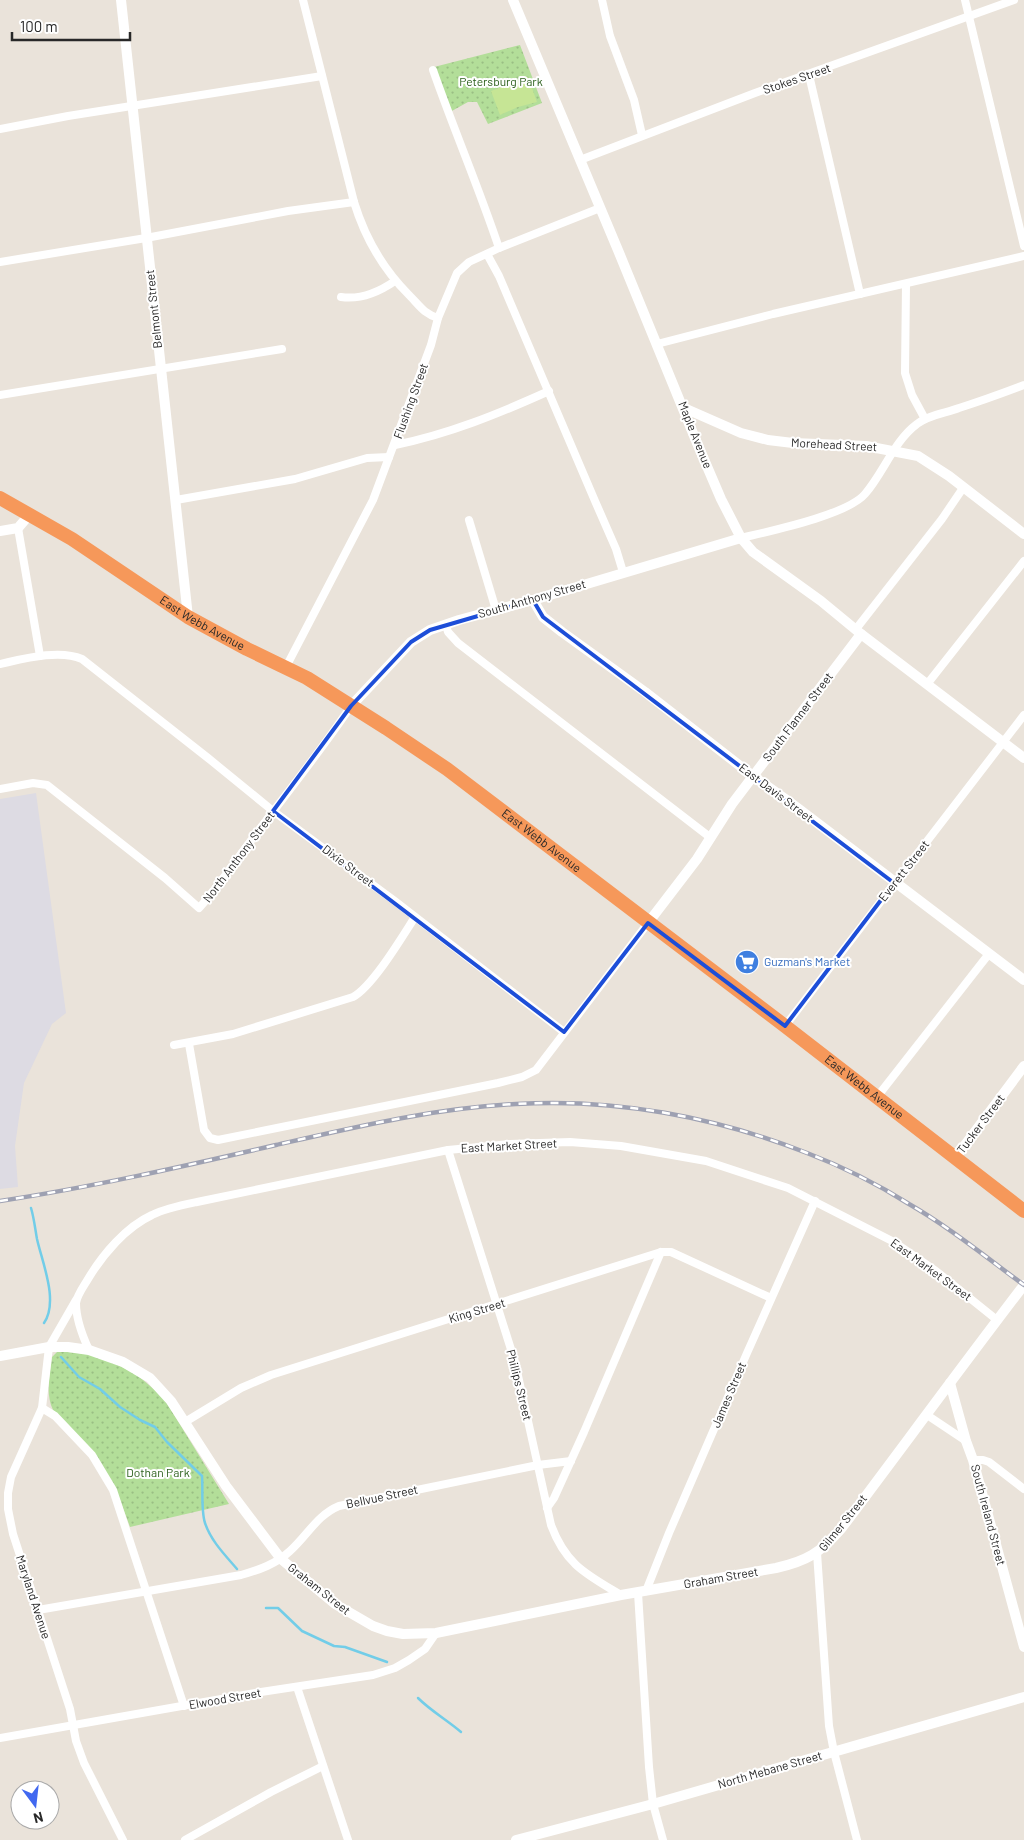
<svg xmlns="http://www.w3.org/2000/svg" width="1024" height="1840" font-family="Barlow,sans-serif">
<defs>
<pattern id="park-dots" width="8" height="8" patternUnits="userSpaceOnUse" patternTransform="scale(1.25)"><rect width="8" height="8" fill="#b3de99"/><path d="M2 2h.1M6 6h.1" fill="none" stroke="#9abe84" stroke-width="1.8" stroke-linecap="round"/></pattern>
</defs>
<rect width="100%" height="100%" fill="#eae3da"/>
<polygon fill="#dddbe3" points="36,793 66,1013 52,1024 24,1083 15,1146 18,1187 0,1189 0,799"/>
<g fill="url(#park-dots)">
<polygon points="520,45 542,103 488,124 477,102 468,102 450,112 434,67"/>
<path d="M58 1351 88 1354 106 1359 136 1374 163 1397 229 1504 130 1527 117 1492 53 1410C45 1393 50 1375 52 1357Z"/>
</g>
<polygon fill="#c6e595" points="528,77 537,102 518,107 500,115 491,91"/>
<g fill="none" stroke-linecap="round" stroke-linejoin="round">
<g stroke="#72cde8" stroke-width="2.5">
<path d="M31 1208C34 1218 35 1228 37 1239 42 1262 59 1301 44 1323"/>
<path d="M61 1357 79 1377 100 1389 120 1407 140 1420 155 1427 167 1442 202 1476C203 1490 201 1511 205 1523 211 1541 225 1555 237 1569"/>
<polyline points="266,1608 278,1608 302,1631 334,1646 345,1647 387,1662"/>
<path d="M418 1698C431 1711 447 1720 461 1732"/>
</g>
<g stroke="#fff" stroke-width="8">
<path d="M303 0 354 202C365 238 382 268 409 295 420 306 423 313 438 318"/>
<polyline points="602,0 610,36 634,100 642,135"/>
<polyline points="965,0 1024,246"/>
<path d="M433 70C454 130 479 188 499 248"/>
<polyline points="809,75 860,294"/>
<polyline points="0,129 68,116 322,76"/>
<polyline points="580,160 755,93 1014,0"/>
<polyline points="487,254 499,276 595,501 616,549 623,572"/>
<polyline points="0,262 146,238 288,211 354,202"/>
<polyline points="906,284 905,373 912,395 925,419"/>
<path d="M341 297C361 300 379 292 395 281"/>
<polyline points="657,344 773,314 1024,256"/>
<polyline points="0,395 282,349"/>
<path d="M395 445C449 434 498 414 549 391"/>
<polyline points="176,500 295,479 367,458 389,457"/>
<polyline points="469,520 496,610"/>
<polyline points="18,528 40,656"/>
<path d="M741 538C770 531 847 515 865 494 884 472 894 441 917 424 928 415 946 413 959 408 981 401 1003 393 1024 385"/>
<polyline points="446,625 448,632 458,643 711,838"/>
<polyline points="856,629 942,519 963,488"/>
<path d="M0 664C23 659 59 649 82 659L208 758 273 811 396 902 564 1032"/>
<polyline points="286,667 373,500 431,345 438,318 457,273 469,262 499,248 600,208"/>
<polyline points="928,683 1024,561"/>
<path d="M0 789 33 783 47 785 165 878 199 908C219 886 235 861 253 838 286 794 320 752 351 706"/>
<polyline points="785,1026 1024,715"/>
<polyline points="189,1044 204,1130 210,1138 218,1140 498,1083 522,1077 536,1070 648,923"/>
<path d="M174 1045 233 1034 353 997C373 986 402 937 415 917"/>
<polyline points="877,1097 988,955"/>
<path d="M448 1150 515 1362 551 1525C566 1565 586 1574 621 1595"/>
<polyline points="76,1300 49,1347 42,1408 11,1477 8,1493 8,1509 13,1534 70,1709 76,1741 84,1763 123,1840"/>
<path d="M89 1350C82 1335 76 1319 76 1303 77 1295 84 1286 88 1279 103 1254 126 1227 152 1215 166 1208 182 1205 197 1202L448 1150 510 1144 570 1142 621 1146 706 1161 788 1188 894 1242 936 1271 997 1320"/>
<polyline points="42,1408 55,1416 92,1455 113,1490 184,1706"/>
<polyline points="927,1415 966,1441"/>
<polyline points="185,1422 241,1388 271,1375 661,1252 671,1252 771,1298"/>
<polyline points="973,1460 983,1460 989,1462 1024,1489"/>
<polyline points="547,1508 554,1498 584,1432 661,1252"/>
<polyline points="817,1553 829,1726 834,1752 857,1840"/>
<polyline points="646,1591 669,1533 747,1353 815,1201"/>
<polyline points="638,1593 649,1767 653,1804 663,1840"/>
<path d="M38 1610 241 1575C259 1570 276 1564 290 1551 307 1536 317 1515 339 1506L538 1465 571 1461"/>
<polyline points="297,1687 348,1840"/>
<polyline points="0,1738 261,1692 373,1675 395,1668 409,1660 425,1649 436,1633"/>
<polyline points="185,1840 271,1792 323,1766"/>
</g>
<g stroke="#fff" stroke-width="10">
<polyline points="121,0 188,617"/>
<polyline points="513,0 620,255 697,443 721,499 741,538 753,552 821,601 861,634 1024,758"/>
<polyline points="684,408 741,433 768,440 793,443 866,446 918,456 949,476 1024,534"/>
<polyline points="0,531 18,528 30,514"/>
<polyline points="533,600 543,617 562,632 645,692 753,776 791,803 1024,980"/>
<polyline points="351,706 411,642 430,630 459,620 533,600 741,538"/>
<polyline points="648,923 697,859 732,804 861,634"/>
<polyline points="956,1157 1024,1066"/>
<path d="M0 1356 49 1347H68L89 1350 123 1362 150 1378 171 1401 226 1486 281 1559 335 1604 373 1626 387 1631 403 1634 436 1633 621 1595 776 1568C807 1561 820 1553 841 1529 902 1448 962 1366 1024 1285"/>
<polyline points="950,1383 966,1441 973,1460 1024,1647"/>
<polyline points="516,1840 653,1804 1024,1697"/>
</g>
<path stroke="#f6985a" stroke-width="14" id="s1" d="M0 498 72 539 188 617 247 649 307 678 386 728 447 769 785 1026 1024 1211"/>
<g stroke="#9ea1b2" stroke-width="4.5">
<path id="rail" d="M0 1201C93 1187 185 1166 276 1145 355 1127 435 1108 516 1104 615 1098 716 1117 807 1153 841 1166 879 1185 909 1204 949 1227 987 1258 1024 1285"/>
</g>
<use href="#rail" stroke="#fff" stroke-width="2.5" stroke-dasharray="8" stroke-linecap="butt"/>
</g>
<path fill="none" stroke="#1d4ed8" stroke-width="4" stroke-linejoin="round" d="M533 600 543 617 894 883 785 1026 648 923 564 1032 273 811 351 706 411 642 430 630Z"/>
<defs>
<g id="supermarket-disc" transform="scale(1.25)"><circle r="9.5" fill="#3f7fe0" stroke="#fff"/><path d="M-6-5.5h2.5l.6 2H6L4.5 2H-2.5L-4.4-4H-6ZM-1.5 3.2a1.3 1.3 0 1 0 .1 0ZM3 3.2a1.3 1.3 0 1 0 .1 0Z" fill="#fff"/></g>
</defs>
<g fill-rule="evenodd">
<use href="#supermarket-disc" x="747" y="962"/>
</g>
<g text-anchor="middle" stroke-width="4" stroke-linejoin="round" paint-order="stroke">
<g font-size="12" fill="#282828" stroke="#fff">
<text transform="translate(797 79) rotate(-19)" y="4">Stokes Street</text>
<text transform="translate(154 309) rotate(-96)" y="4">Belmont Street</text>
<text transform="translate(411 401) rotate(-70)" y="4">Flushing Street</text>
<text transform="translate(695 435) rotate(68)" y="4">Maple Avenue</text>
<text transform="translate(834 445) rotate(3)" y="4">Morehead Street</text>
<text transform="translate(532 599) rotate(-16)" y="4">South Anthony Street</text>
<text dy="4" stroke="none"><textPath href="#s1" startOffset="238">East Webb Avenue</textPath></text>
<text transform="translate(798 717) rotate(-53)" y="4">South Flanner Street</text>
<text transform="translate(776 793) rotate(37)" y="4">East Davis Street</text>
<text dy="4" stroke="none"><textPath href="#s1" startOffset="642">East Webb Avenue</textPath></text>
<text transform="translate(239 857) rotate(-53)" y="4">North Anthony Street</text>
<text transform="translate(348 866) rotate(37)" y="4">Dixie Street</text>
<text transform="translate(904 871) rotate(-52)" y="4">Everett Street</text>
<text dy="4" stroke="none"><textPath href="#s1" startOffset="1048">East Webb Avenue</textPath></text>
<text transform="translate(981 1124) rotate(-53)" y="4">Tucker Street</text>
<text transform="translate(509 1146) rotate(-3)" y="4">East Market Street</text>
<text transform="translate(931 1270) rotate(36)" y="4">East Market Street</text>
<text transform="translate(477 1311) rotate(-17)" y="4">King Street</text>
<text transform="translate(519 1385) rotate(76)" y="4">Phillips Street</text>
<text transform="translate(729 1395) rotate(-67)" y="4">James Street</text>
<text transform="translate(382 1497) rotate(-12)" y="4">Bellvue Street</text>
<text transform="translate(988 1515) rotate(75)" y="4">South Ireland Street</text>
<text transform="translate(843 1523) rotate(-51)" y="4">Gilmer Street</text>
<text transform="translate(721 1578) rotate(-10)" y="4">Graham Street</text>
<text transform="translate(319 1589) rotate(38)" y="4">Graham Street</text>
<text transform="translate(33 1597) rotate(72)" y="4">Maryland Avenue</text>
<text transform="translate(225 1699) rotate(-10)" y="4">Elwood Street</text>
<text transform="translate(770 1770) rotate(-16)" y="4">North Mebane Street</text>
</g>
<g font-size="12" fill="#2d611d" stroke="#fff">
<text x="501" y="86">Petersburg Park</text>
<text x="158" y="1477">Dothan Park</text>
</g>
<g font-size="12" fill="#366cbe" stroke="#fff" text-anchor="start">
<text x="764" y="966">Guzman's Market</text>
</g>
</g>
<g transform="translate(35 1805) rotate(165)"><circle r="24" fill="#ffffff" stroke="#a9a9a9"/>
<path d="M0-4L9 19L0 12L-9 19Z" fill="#4168f0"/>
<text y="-8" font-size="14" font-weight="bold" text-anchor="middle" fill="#282828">N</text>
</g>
<path d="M12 32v8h118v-8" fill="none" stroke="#282828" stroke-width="2.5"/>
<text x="20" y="32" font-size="15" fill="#282828" stroke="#ffffff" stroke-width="4" paint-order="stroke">100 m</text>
</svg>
